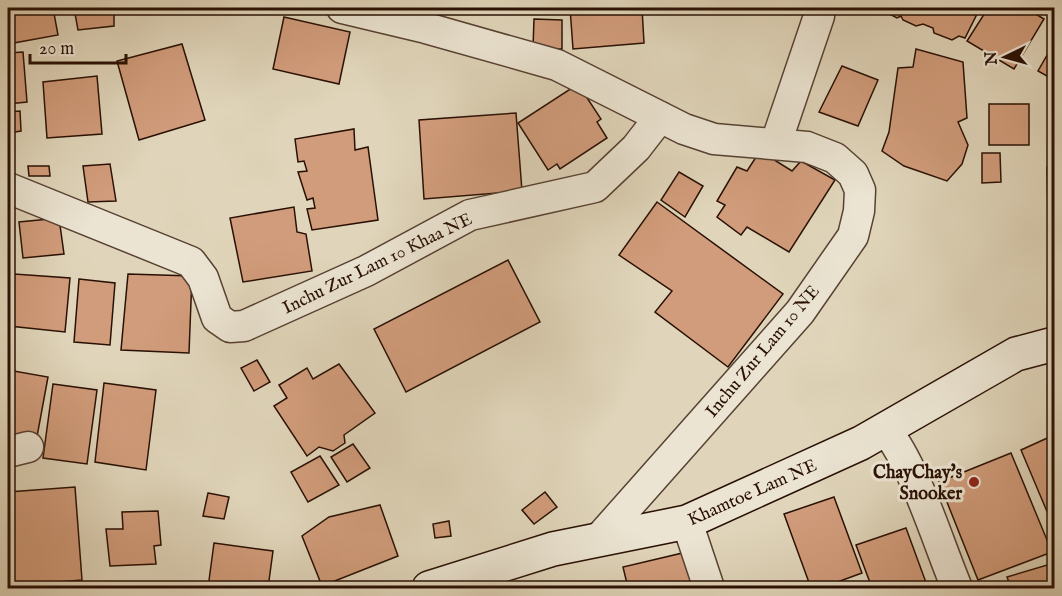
<svg xmlns="http://www.w3.org/2000/svg" width="1062" height="596" font-family="'IM FELL English',serif">
<rect width="100%" height="100%" fill="#e0d5ba"/>
<filter id="stains"><feTurbulence type="fractalNoise" baseFrequency=".00333" numOctaves="4"/><feColorMatrix values="0 0 0 0 .2 0 0 0 0 .09 0 0 0 0 .02 0 0 0 .5 -.17"/></filter>
<radialGradient id="worn" r=".72"><stop offset=".6" stop-color="#630" stop-opacity="0"/><stop offset="1" stop-color="#630" stop-opacity=".3"/></radialGradient>
<g fill="#d19c7b" stroke="#291004" stroke-width="1.5">
<polygon points="8,8 53,8 58,35 8,44"/>
<polygon points="74,8 114,8 114,26 78,30"/>
<polygon points="127,8 163,8 127,13"/>
<polygon points="570,8 642,8 644,43 573,49"/>
<polygon points="878,8 980,8 965,38 959,36 952,40 934,33 933,28 923,24 916,26 903,20 901,16 897,18"/>
<polygon points="988,8 1026,8 1044,19 1014,69 967,41"/>
<polygon points="284,17 350,32 339,84 273,69"/>
<polygon points="534,19 562,20 562,49 533,48"/>
<polygon points="1054,43 1054,80 1038,71"/>
<polygon points="182,44 205,120 139,140 117,61"/>
<polygon points="916,49 963,62 967,118 958,122 968,145 962,164 947,181 904,166 882,151 889,132 898,68 913,67"/>
<polygon points="23,52 27,102 8,104 8,53"/>
<polygon points="842,66 878,80 858,126 819,112"/>
<polygon points="97,76 102,134 47,138 43,82"/>
<polygon points="578,84 601,119 597,122 607,138 560,169 557,164 548,170 518,123"/>
<rect x="989" y="104" width="40" height="41"/>
<polygon points="20,111 21,131 8,133 8,112"/>
<polygon points="516,113 522,191 424,199 419,120"/>
<polygon points="354,129 355,150 368,147 378,220 312,230 307,209 315,208 313,198 307,200 298,172 307,171 304,161 298,162 295,139"/>
<polygon points="1052,135 1054,135 1054,256 1049,256 1047,167 1052,166"/>
<polygon points="760,151 792,171 801,161 835,180 789,252 747,227 741,235 717,217 725,205 717,201 737,167 747,171"/>
<polygon points="982,153 1000,153 1001,182 982,183"/>
<polygon points="110,164 116,201 88,202 83,166"/>
<polygon points="28,166 49,166 50,176 29,176"/>
<polygon points="679,172 703,186 685,217 661,200"/>
<polygon points="657,202 783,294 728,367 655,312 672,291 619,255"/>
<polygon points="294,207 297,232 306,234 312,271 243,282 230,218"/>
<polygon points="59,218 64,254 23,258 19,222"/>
<polygon points="508,260 540,322 406,392 374,329"/>
<polygon points="14,274 70,278 65,332 9,326"/>
<polygon points="128,274 192,276 189,353 121,350"/>
<polygon points="79,279 115,283 110,345 74,342"/>
<polygon points="257,360 270,382 254,391 241,368"/>
<polygon points="339,364 375,413 344,435 345,443 333,451 319,447 307,456 274,406 287,398 279,385 307,368 313,379"/>
<polygon points="8,370 48,377 36,442 8,436"/>
<polygon points="104,383 156,390 146,470 95,462"/>
<polygon points="53,384 97,390 87,464 43,458"/>
<polygon points="1054,435 1054,528 1021,450"/>
<polygon points="353,444 370,468 347,482 331,457"/>
<polygon points="1011,453 1052,552 978,580 939,482"/>
<polygon points="320,456 339,485 308,502 291,472"/>
<polygon points="75,487 82,580 11,586 8,492"/>
<polygon points="545,492 557,507 534,524 522,510"/>
<polygon points="208,493 229,497 224,519 203,516"/>
<polygon points="834,497 862,573 821,588 811,588 784,514"/>
<polygon points="380,505 398,556 322,586 302,536 329,517"/>
<polygon points="158,511 161,545 154,546 156,564 110,566 106,529 123,529 122,512"/>
<polygon points="449,521 451,536 435,538 433,524"/>
<polygon points="906,528 928,588 872,588 856,545"/>
<polygon points="214,543 273,551 268,588 208,588"/>
<polygon points="691,551 700,588 628,588 623,567"/>
<polygon points="1054,563 1054,588 1011,588 1007,577"/>
</g>
<g fill="none" stroke-linecap="round" stroke-linejoin="round">
<g stroke="#574132" stroke-width="33">
<g id="minor">
<polyline points="342,8 426,28 557,65 684,129 714,139 807,147 835,158 853,174 860,190 859,211 853,236 800,312 597,541"/>
<polyline points="776,143 819,16 819,8"/>
<polyline points="8,188 191,262 203,278 217,318 230,327 244,326 366,271 470,215 595,187 636,148 660,117"/>
<path d="M885 429C915 465 938 543 957 588"/>
<polyline points="8,452 28,447"/>
<polyline points="687,522 709,588"/>
</g>
</g>
<g stroke="#291004" stroke-width="36">
<polyline id="secondary" points="429,588 553,549 687,522 861,443 1016,354 1054,344"/>
</g>
<use href="#minor" stroke="#ebe4d2" stroke-width="30"/>
<use href="#secondary" stroke="#ebe4d2" stroke-width="33"/>
</g>
<circle fill="#8f2418" stroke="#ebe4d2" stroke-width="2" cx="974" cy="482" r="6"/>
<g text-anchor="middle" stroke-width="6" stroke-linejoin="round" paint-order="stroke">
<g font-size="18" fill="#291004" stroke="#ebe4d2">
<text transform="translate(377 263) rotate(-26)" y="6">Inchu Zur Lam 10 Khaa NE</text>
<text transform="translate(762 351) rotate(-50)" y="6">Inchu Zur Lam 10 NE</text>
<text transform="translate(752 492) rotate(-24)" y="6">Khamtoe Lam NE</text>
</g>
<g font-size="18" font-weight="bold" fill="#291004" stroke="#ebe4d2" text-anchor="end">
<text x="962" y="478">ChayChay's<tspan x="962" dy="21">Snooker</tspan></text>
</g>
</g>
<rect width="1062" height="596" fill="none" stroke="#e0d5ba" stroke-width="30"/>
<rect x="9" y="9" width="1044" height="578" fill="none" stroke="#291004" stroke-width="3"/>
<rect x="15" y="15" width="1032" height="566" fill="none" stroke="#291004" stroke-width="1.5"/>
<g transform="translate(1005 57) rotate(265)" stroke="#ebe4d2" stroke-width="4.5" paint-order="stroke">
<path d="M0-4.5L10 22L0 15L-10 22Z" fill="#291004"/>
<text y="-9" font-size="16" font-weight="bold" text-anchor="middle" fill="#291004">N</text>
</g>
<path d="M30 54v9h96v-9" fill="none" stroke="#291004" stroke-width="3"/>
<text x="39" y="54" font-size="18" fill="#291004" stroke="#ebe4d2" stroke-width="4.5" paint-order="stroke">20 m</text>
<rect width="100%" height="100%" filter="url(#stains)"/>
<rect width="100%" height="100%" fill="url(#worn)"/>
</svg>
